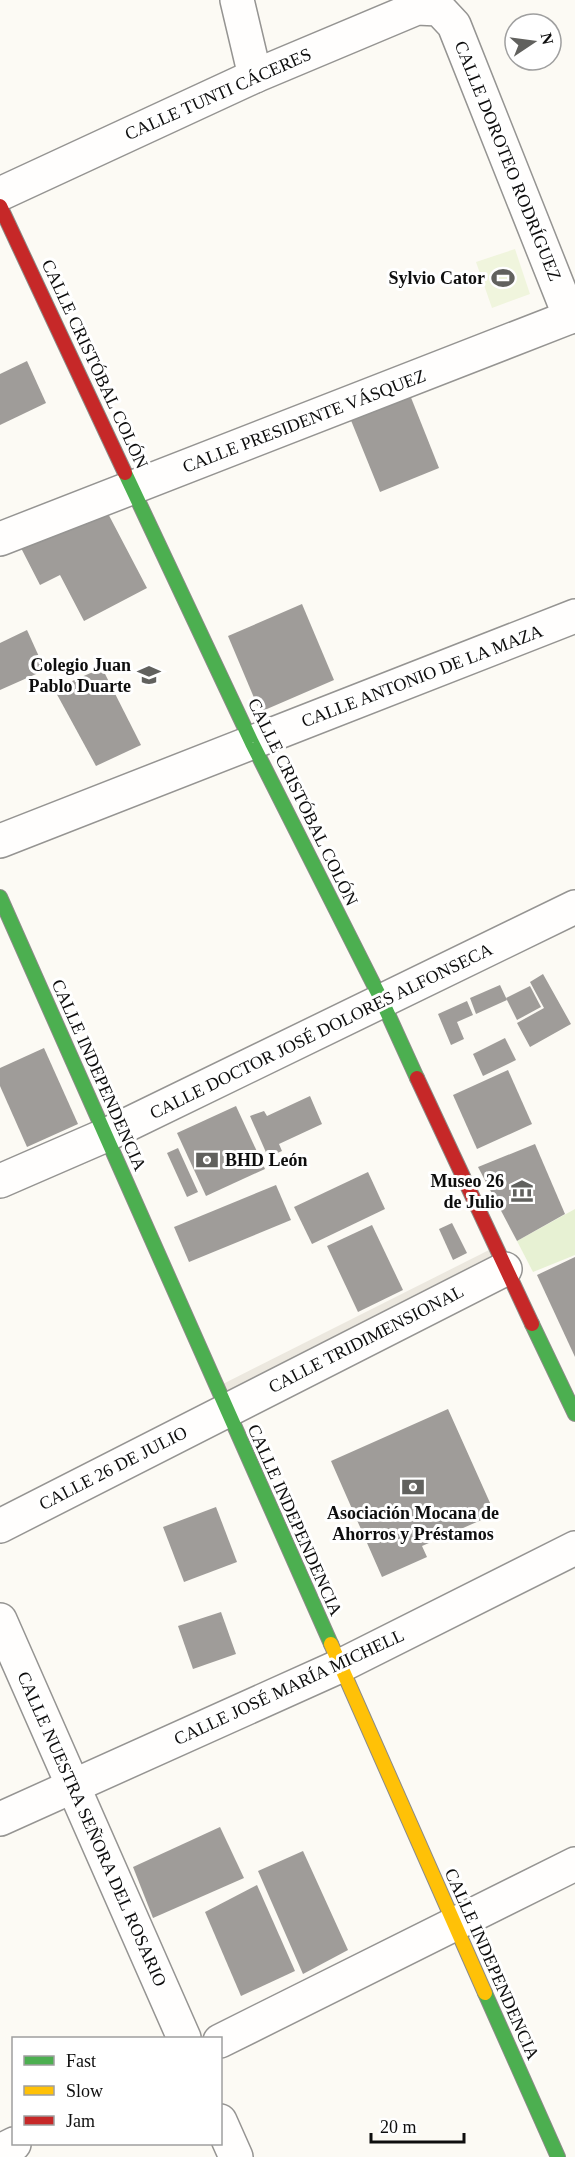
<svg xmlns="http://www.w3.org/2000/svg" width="575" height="2157" font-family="'Times New Roman',serif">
<rect width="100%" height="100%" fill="#fcfaf4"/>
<polygon fill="#e7f1d3" points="575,1209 575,1255 533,1272 517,1241"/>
<polygon fill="#f0f5dd" points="515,249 530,294 492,308 476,262"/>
<polygon fill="#ece8df" points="495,1247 510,1279 232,1422 217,1387"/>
<g fill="#9f9c99">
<polygon points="27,361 46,403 0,425 0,374"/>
<polygon points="408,390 439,468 380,492 348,413"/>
<polygon points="103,504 147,588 84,621 60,575 40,585 21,548"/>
<polygon points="302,604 334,680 260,712 228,636"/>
<polygon points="27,630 45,670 0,690 0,643"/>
<polygon points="102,668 141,745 96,766 54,689"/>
<polygon points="543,974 571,1024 530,1047 517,1023 544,1008 530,982"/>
<polygon points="500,985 507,1000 476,1014 470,998"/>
<polygon points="530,986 541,1007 517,1020 506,998"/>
<polygon points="467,1001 473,1015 457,1022 464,1039 451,1045 438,1014"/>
<polygon points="505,1038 516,1060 483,1076 473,1054"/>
<polygon points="44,1048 78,1124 27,1147 0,1086 0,1068"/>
<polygon points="508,1070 532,1124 477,1149 453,1095"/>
<polygon points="310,1096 322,1124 279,1144 282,1151 268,1157 250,1116 264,1111 267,1116"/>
<polygon points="236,1106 265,1169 206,1196 177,1133"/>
<polygon points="535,1144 565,1214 517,1241 478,1167"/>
<polygon points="178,1148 198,1192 187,1197 167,1153"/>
<polygon points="368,1172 385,1209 312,1244 294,1207"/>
<polygon points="276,1185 291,1220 189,1262 174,1227"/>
<polygon points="452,1223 467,1253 453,1260 439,1229"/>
<polygon points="372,1225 403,1290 358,1312 327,1246"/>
<polygon points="575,1257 575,1357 537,1275"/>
<polygon points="448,1409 495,1514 422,1546 427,1557 382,1577 331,1461"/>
<polygon points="216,1507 237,1562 184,1582 163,1527"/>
<polygon points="221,1612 236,1654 193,1669 178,1626"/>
<polygon points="220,1827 244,1878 153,1918 133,1867"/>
<polygon points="303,1851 348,1950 303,1974 258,1871"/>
<polygon points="257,1885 295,1971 241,1996 205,1912"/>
</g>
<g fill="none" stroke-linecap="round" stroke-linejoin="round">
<g stroke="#959492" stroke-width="36">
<g id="street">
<polyline points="237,0 255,76"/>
<polyline points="0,194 255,76 417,8 439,9 454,25 570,317"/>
<polyline points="0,539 575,315"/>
<polyline points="0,841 575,616"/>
<polyline points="0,1181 106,1135 575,907"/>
<polyline points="0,1526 505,1269"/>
<polyline points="0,1620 184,2038"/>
<polyline points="0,1819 340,1666 575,1548"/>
<polyline points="220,2041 575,1864"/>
<polyline points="220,2121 236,2157"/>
<polyline points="0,2151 14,2144"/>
</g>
</g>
<g stroke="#8c8b88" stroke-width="16">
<g id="fast">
<polyline points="125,473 252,743 382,1001 417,1078"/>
<polyline points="0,897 331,1644"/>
<polyline points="532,1324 575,1414"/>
<polyline points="485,1993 558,2157"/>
</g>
</g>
<g stroke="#8c8b88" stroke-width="16">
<polyline id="slow" points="331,1644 485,1993"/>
</g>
<g stroke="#8c8b88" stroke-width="16">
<g id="jam">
<polyline points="0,206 125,473"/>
<polyline points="417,1078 532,1324"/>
</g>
</g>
<use href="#street" stroke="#fffefd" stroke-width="33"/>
<use href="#fast" stroke="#4caf50" stroke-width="14"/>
<use href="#slow" stroke="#ffc107" stroke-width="14"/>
<use href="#jam" stroke="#c62828" stroke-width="14"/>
</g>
<defs>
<g id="stadium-bare" transform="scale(1.8)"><path d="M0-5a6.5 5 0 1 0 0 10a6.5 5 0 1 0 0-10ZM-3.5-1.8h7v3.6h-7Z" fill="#61615e" stroke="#fff" stroke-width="2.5" paint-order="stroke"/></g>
<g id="school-bare" transform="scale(1.8)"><path d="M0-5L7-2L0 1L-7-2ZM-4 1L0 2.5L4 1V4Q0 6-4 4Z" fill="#61615e" stroke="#fff" stroke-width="2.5" paint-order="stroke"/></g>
<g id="bank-bare" transform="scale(1.8)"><path d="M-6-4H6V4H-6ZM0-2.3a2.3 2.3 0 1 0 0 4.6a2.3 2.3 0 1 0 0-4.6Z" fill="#61615e" stroke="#fff" stroke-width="2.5" paint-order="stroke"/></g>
<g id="museum-bare" transform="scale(1.8)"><path d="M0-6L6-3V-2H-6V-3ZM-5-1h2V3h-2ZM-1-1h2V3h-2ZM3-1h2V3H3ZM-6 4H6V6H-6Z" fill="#61615e" stroke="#fff" stroke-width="2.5" paint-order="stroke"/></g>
</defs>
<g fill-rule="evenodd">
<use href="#stadium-bare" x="503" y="278"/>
<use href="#school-bare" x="149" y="675"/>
<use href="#bank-bare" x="207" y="1160"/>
<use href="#museum-bare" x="522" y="1191"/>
<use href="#bank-bare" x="413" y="1487"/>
</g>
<g text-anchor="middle" stroke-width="6" stroke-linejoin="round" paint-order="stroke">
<g font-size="18" fill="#0e0e0e" stroke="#fff">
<text transform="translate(218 94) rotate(-24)" y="6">CALLE TUNTI CÁCERES</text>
<text transform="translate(508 161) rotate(68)" y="6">CALLE DOROTEO RODRÍGUEZ</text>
<text transform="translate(95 364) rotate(65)" y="6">CALLE CRISTÓBAL COLÓN</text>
<text transform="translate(304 421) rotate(-21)" y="6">CALLE PRESIDENTE VÁSQUEZ</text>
<text transform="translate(422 676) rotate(-21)" y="6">CALLE ANTONIO DE LA MAZA</text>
<text transform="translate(303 802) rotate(64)" y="6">CALLE CRISTÓBAL COLÓN</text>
<text transform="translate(321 1031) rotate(-26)" y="6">CALLE DOCTOR JOSÉ DOLORES ALFONSECA</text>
<text transform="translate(99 1075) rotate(66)" y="6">CALLE INDEPENDENCIA</text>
<text transform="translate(366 1339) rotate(-27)" y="6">CALLE TRIDIMENSIONAL</text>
<text transform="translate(113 1468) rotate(-27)" y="6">CALLE 26 DE JULIO</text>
<text transform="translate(295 1520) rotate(66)" y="6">CALLE INDEPENDENCIA</text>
<text transform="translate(289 1687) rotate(-25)" y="6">CALLE JOSÉ MARÍA MICHELL</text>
<text transform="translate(92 1829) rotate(66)" y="6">CALLE NUESTRA SEÑORA DEL ROSARIO</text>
<text transform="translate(492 1964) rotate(66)" y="6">CALLE INDEPENDENCIA</text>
</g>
<g font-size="18" font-weight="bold" fill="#0e0e0e" stroke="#fff" text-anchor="end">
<text x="485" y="284">Sylvio Cator</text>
<text x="131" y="671">Colegio Juan<tspan x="131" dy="21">Pablo Duarte</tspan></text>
<text x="225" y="1166" text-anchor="start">BHD León</text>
<text x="504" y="1187">Museo 26<tspan x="504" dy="21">de Julio</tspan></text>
<text x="413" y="1519" text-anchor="middle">Asociación Mocana de<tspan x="413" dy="21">Ahorros y Préstamos</tspan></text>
</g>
</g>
<rect x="12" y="2037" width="210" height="108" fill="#ffffff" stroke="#9f9f9f" stroke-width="1.5"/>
<rect x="24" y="2056" width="30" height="9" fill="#4caf50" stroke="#9f9f9f" stroke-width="1.5"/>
<text x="66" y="2067" font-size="18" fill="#0e0e0e">Fast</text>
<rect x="24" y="2086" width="30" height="9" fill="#ffc107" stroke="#9f9f9f" stroke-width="1.5"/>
<text x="66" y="2097" font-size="18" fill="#0e0e0e">Slow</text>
<rect x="24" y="2116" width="30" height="9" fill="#c62828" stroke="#9f9f9f" stroke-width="1.5"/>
<text x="66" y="2127" font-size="18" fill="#0e0e0e">Jam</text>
<g transform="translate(533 42) rotate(77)"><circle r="28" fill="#ffffff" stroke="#9f9f9f" stroke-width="1.5"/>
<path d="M0-4.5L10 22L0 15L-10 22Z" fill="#61615e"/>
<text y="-9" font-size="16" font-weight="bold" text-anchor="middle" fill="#0e0e0e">N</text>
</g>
<path d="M371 2133v9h93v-9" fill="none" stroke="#0e0e0e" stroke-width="3"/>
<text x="380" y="2133" font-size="18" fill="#0e0e0e" stroke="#ffffff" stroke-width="4.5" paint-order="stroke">20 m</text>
</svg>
